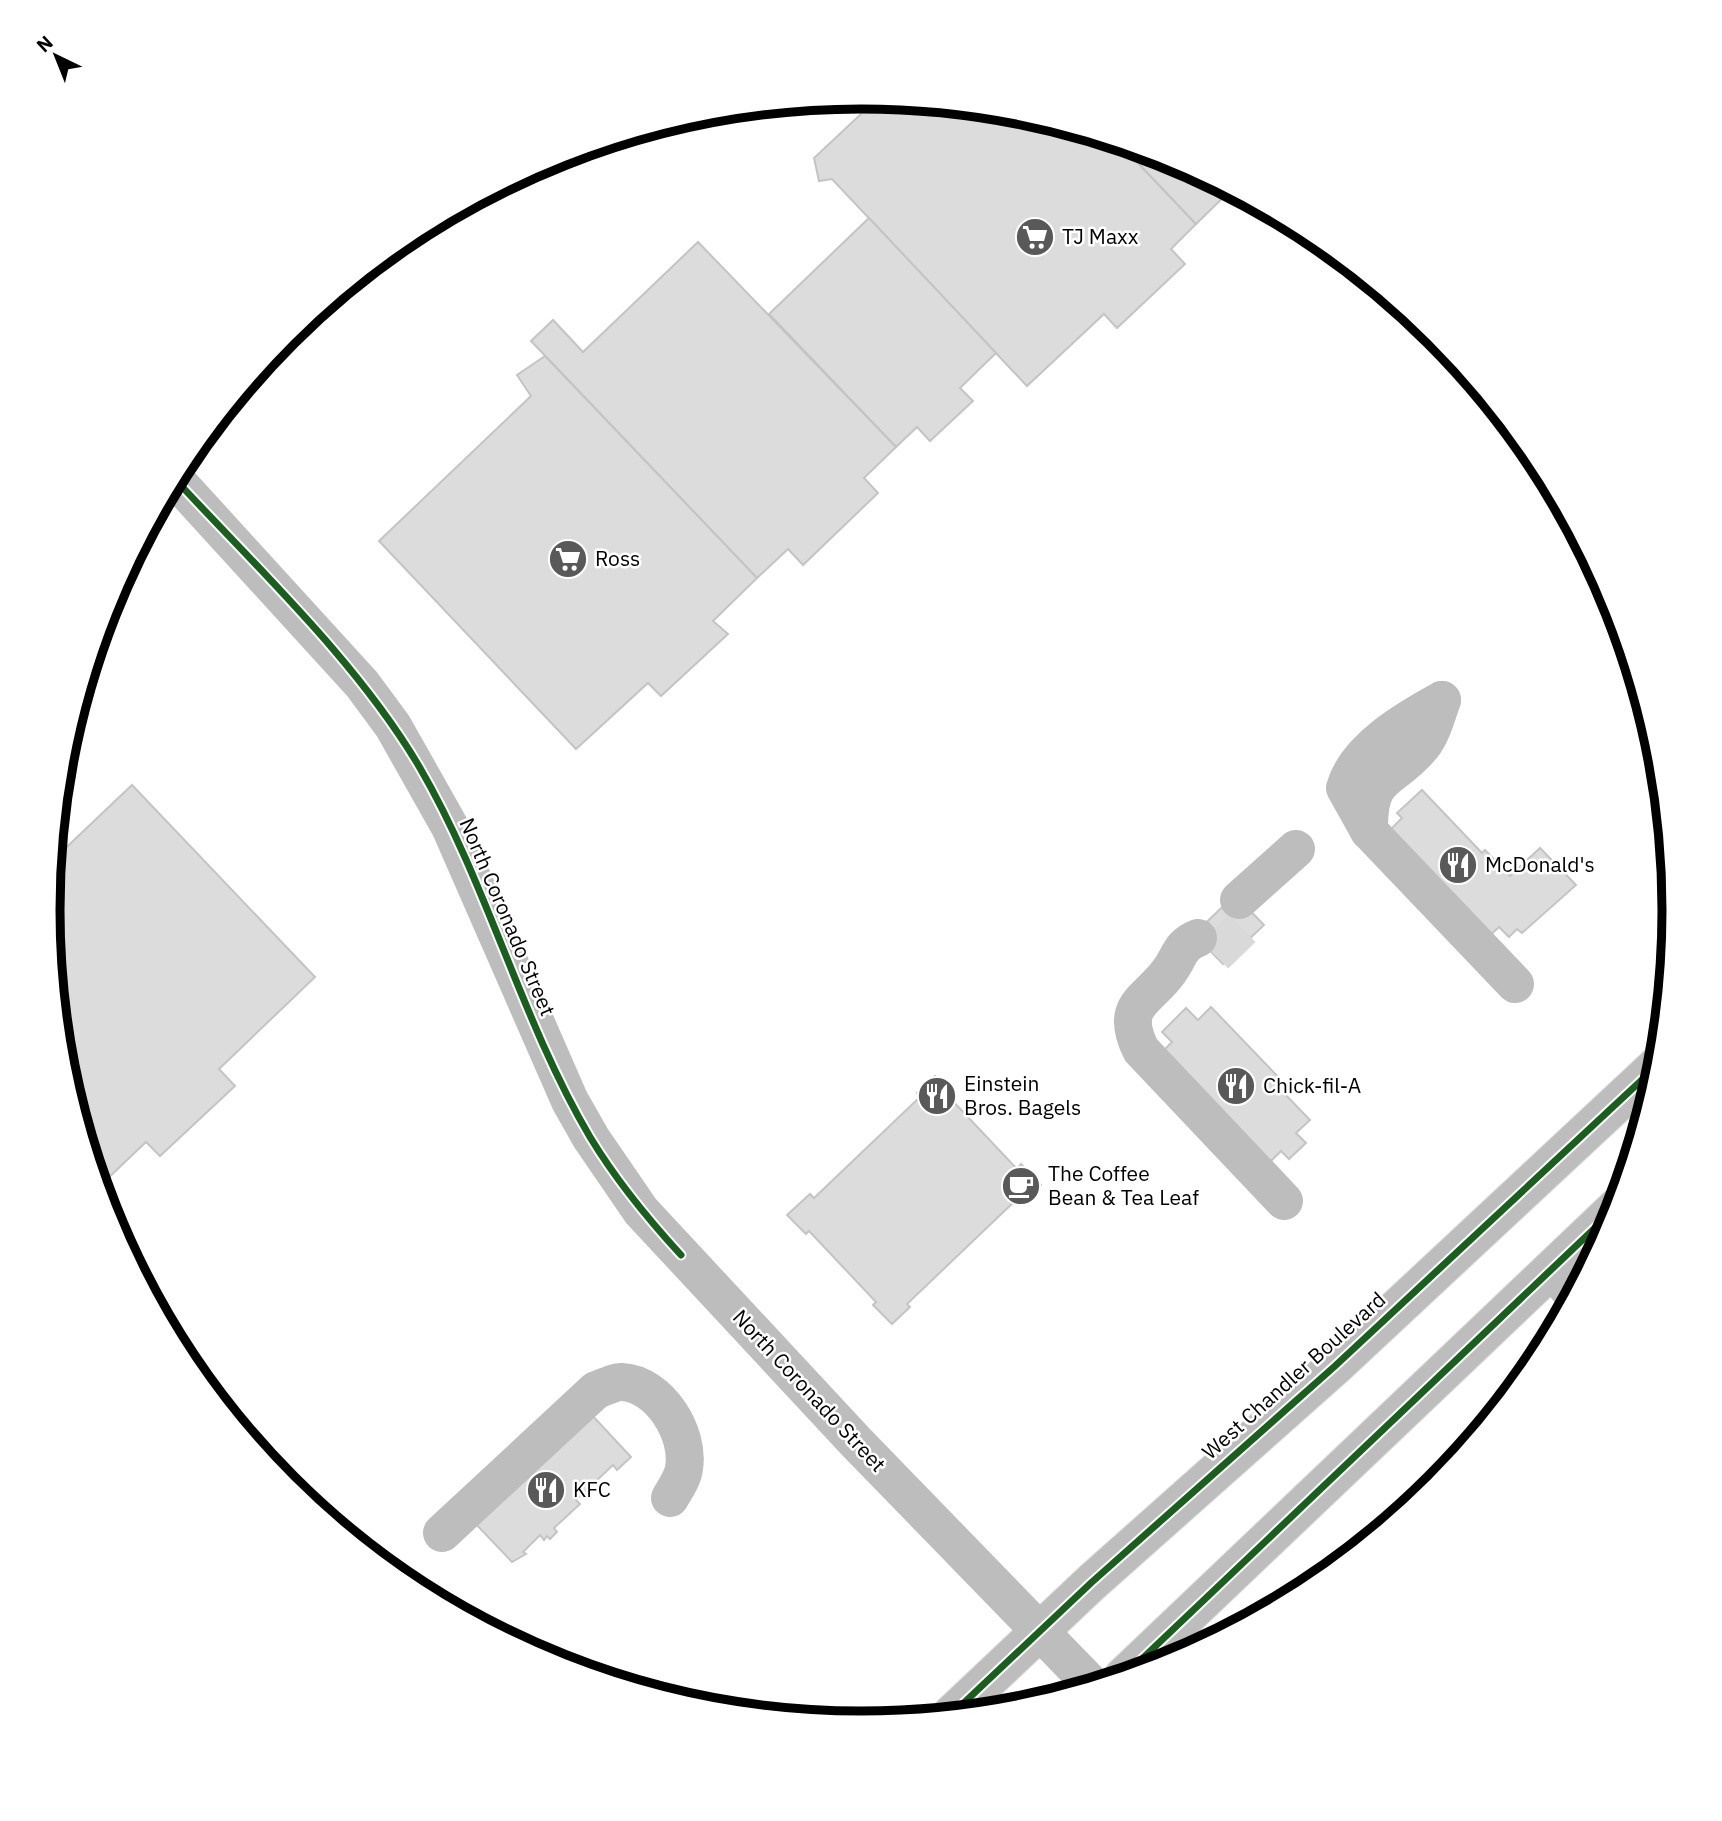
<svg xmlns="http://www.w3.org/2000/svg" width="1722" height="1821" font-family="'IBM Plex Sans',sans-serif">
<rect width="100%" height="100%" fill="#fff"/>
<g fill="#dcdcdc" stroke="#c4c4c4" stroke-width="2">
<polygon points="878,98 1020,112 1118,142 1196,224 1171,249 1185,264 1117,328 1104,314 1027,386 832,179 819,181 814,158"/>
<polygon points="1118,142 1173,159 1231,190 1196,224"/>
<polygon points="869,218 996,353 960,388 973,401 930,441 917,427 896,447 769,314"/>
<polygon points="698,242 896,447 864,478 878,493 803,565 788,549 757,578 531,341 553,320 583,352"/>
<polygon points="545,356 757,578 713,621 728,634 661,696 648,683 576,749 379,541 531,396 517,375"/>
<polygon points="132,785 315,977 219,1069 235,1086 160,1156 146,1142 105,1181 93,1168 63,1069 47,910 52,861"/>
<polygon points="1422,790 1482,853 1485,850 1510,876 1540,848 1576,885 1522,933 1517,929 1509,937 1499,927 1487,938 1387,833 1402,818 1397,813"/>
<polygon points="1235,895 1264,925 1223,964 1194,934"/>
<polygon points="1211,1007 1284,1083 1279,1088 1310,1120 1296,1133 1306,1143 1289,1159 1281,1151 1267,1165 1160,1054 1172,1042 1162,1032 1186,1008 1198,1020"/>
<polygon points="935,1076 951,1093 948,1096 1017,1169 1021,1164 1041,1185 1020,1204 1016,1200 907,1304 910,1307 892,1324 873,1305 876,1302 809,1231 806,1234 787,1215 810,1194 814,1198 920,1097 917,1093"/>
<polygon points="93,1168 105,1181 101,1184 111,1195 103,1203"/>
<polygon points="589,1412 631,1457 617,1470 613,1465 576,1500 580,1504 554,1528 557,1532 550,1539 547,1536 544,1540 540,1535 523,1552 526,1554 512,1562 473,1521"/>
<polygon points="1282,1591 1287,1595 1275,1607 1270,1602"/>
</g>
<g fill="none" stroke-linecap="round" stroke-linejoin="round">
<polyline stroke="#d9d9d9" stroke-width="38" stroke-dasharray="38 19" stroke-linecap="butt" points="1215,955 1255,916"/>
<g stroke="#dbdbdb" stroke-width="40">
<g id="major">
<polyline points="1123,1677 1617,1207"/>
<polyline points="951,1715 1092,1582 1335,1366 1660,1063"/>
</g>
</g>
<g stroke="#bdbdbd" stroke-width="38">
<polyline points="174,478 362,684 393,726 450,827 570,1101 591,1138 641,1211 856,1442 1093,1686"/>
<path d="M1442 700C1409 718 1356 748 1345 788L1369 831 1515 984"/>
<path d="M1369 831C1368 771 1391 784 1422 746 1432 734 1437 714 1442 700"/>
<polyline points="1239,900 1296,849"/>
<path d="M1198 938C1180 945 1180 956 1170 970 1149 1001 1118 1003 1141 1050L1284 1201"/>
<polyline points="1551,1270 1574,1295"/>
<path d="M442 1533 596 1390C604 1388 615 1381 622 1382 660 1384 690 1434 684 1468 683 1478 675 1489 670 1498"/>
</g>
<use href="#major" stroke="#bdbdbd" stroke-width="38"/>
<g stroke="#fff" stroke-width="11">
<g id="cycleway">
<path d="M174 478C257 568 358 662 420 768 488 885 521 1020 590 1137 616 1180 647 1218 681 1255"/>
<polyline points="1123,1677 1617,1207"/>
<polyline points="951,1715 1092,1582 1335,1366 1660,1063"/>
</g>
</g>
<use href="#cycleway" stroke="#1b5e20" stroke-width="7"/>
</g>
<defs>
<g id="supermarket-disc" transform="scale(2.0125)"><circle r="9.5" fill="#595959" stroke="#fff"/><path d="M-6-5.5h2.5l.6 2H6L4.5 2H-2.5L-4.4-4H-6ZM-1.5 3.2a1.3 1.3 0 1 0 .1 0ZM3 3.2a1.3 1.3 0 1 0 .1 0Z" fill="#fff"/></g>
<g id="restaurant-disc" transform="scale(2.0125)"><circle r="9.5" fill="#595959" stroke="#fff"/><path d="M-5-6h1v4h1v-4h1v4h1v-4h1v5L-1.5 .5V6h-2V.5L-5-1ZM5-6V6H3V1.5H1.5Q1.5-4 5-6Z" fill="#fff"/></g>
<g id="cafe-disc" transform="scale(2.0125)"><circle r="9.5" fill="#595959" stroke="#fff"/><path d="M-5.5-4.5H6V0H3Q3 3.5 0 3.5H-2.5Q-5.5 3.5-5.5 0ZM3-3.2v2h1.7v-2ZM-6 4.5H4V6H-6Z" fill="#fff"/></g>
</defs>
<g fill-rule="evenodd">
<use href="#supermarket-disc" x="1035" y="237"/>
<use href="#supermarket-disc" x="568" y="559"/>
<use href="#restaurant-disc" x="1458" y="865"/>
<use href="#restaurant-disc" x="1236" y="1086"/>
<use href="#restaurant-disc" x="937" y="1096"/>
<use href="#cafe-disc" x="1021" y="1186"/>
<use href="#restaurant-disc" x="546" y="1490"/>
</g>
<g text-anchor="middle" stroke-width="5" stroke-linejoin="round" paint-order="stroke">
<g font-size="21" fill="#000" stroke="#fff" text-anchor="start">
<text x="1062" y="244">TJ Maxx</text>
<text x="595" y="566">Ross</text>
<text x="1485" y="872">McDonald's</text>
<text x="964" y="1091">Einstein<tspan x="964" dy="24">Bros. Bagels</tspan></text>
<text x="1263" y="1093">Chick-fil-A</text>
<text x="1048" y="1181">The Coffee<tspan x="1048" dy="24">Bean &amp; Tea Leaf</tspan></text>
<text x="573" y="1497">KFC</text>
</g>
<g font-size="21" fill="#000" stroke="#fff">
<text transform="translate(507 917) rotate(67)" y="7">North Coronado Street</text>
<text transform="translate(1294 1376) rotate(-42)" y="7">West Chandler Boulevard</text>
<text transform="translate(809 1391) rotate(47)" y="7">North Coronado Street</text>
</g>
</g>
<path d="M0 0H1722V1821H0ZM60 910a801 801 0 1 1 1602 0a801 801 0 1 1-1602 0Z" fill="#fff" fill-rule="evenodd"/>
<path fill="none" stroke="#000" stroke-width="9" d="M60 910a801 801 0 1 1 1602 0a801 801 0 1 1-1602 0Z"/>
<g transform="translate(56 56) rotate(317)" stroke="#ffffff" stroke-width="5" paint-order="stroke">
<path d="M0-5L12 26L0 18L-12 26Z" fill="#000000"/>
<text y="-10" font-size="19" font-weight="bold" text-anchor="middle" fill="#000000">N</text>
</g>
</svg>
